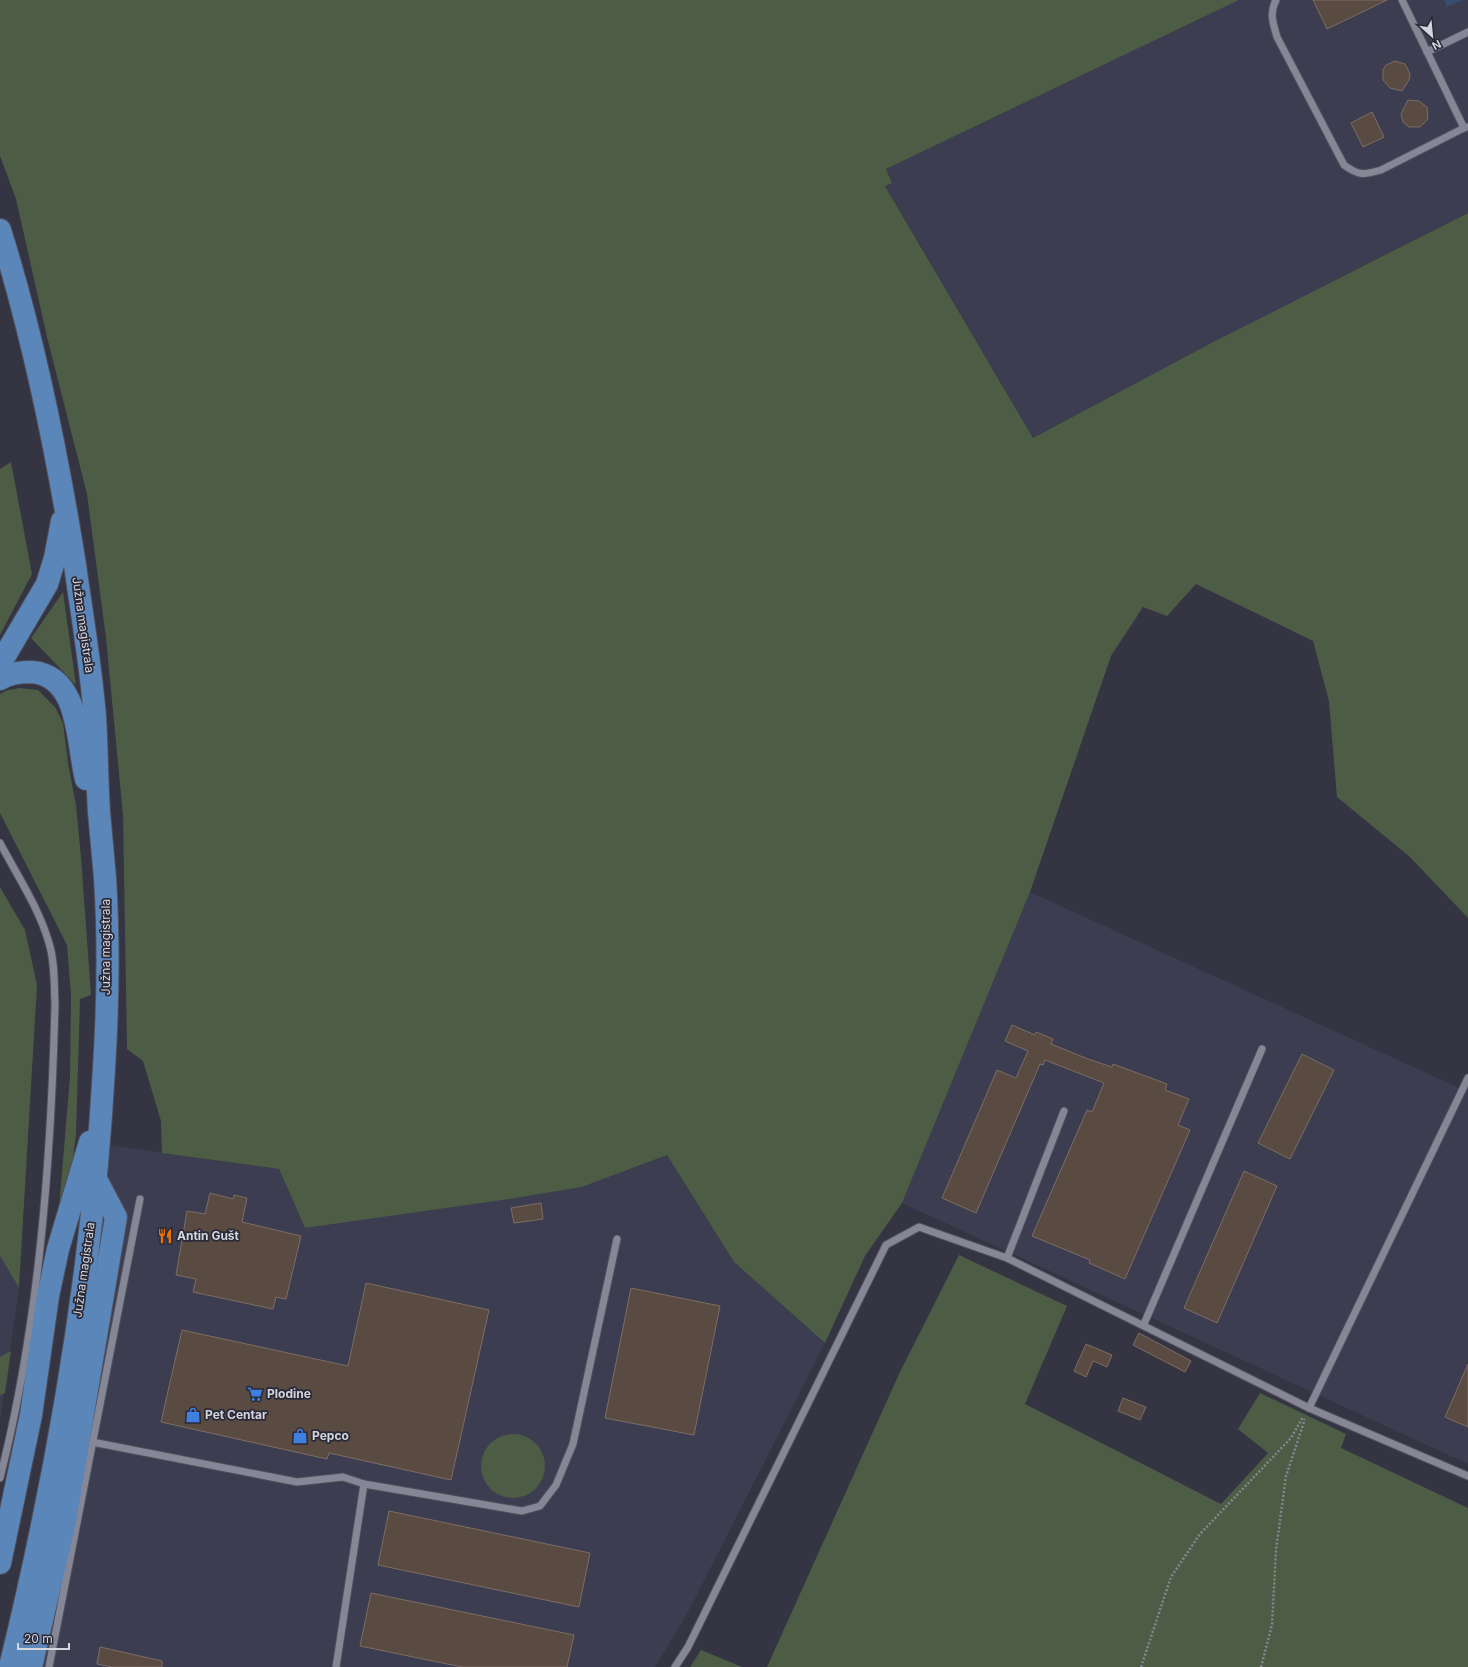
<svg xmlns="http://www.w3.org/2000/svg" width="1468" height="1667" font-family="Inter,sans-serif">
<rect width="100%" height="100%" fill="#343442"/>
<g fill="#3d3d51">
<polygon points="1239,0 1468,0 1468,213 1215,341 1033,438 885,185 892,182 886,169"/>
<polygon points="1030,892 1468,1092 1468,1464 902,1203"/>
<polygon points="108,1145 279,1169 305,1228 510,1199 582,1187 667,1155 734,1262 825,1343 687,1614 655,1667 24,1667"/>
<polygon points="0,1256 19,1288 0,1421"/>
</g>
<g fill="#4c5c45">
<polygon points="0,0 1239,0 886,169 892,183 885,186 1033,438 1215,341 1468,213 1468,918 1410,857 1337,797 1329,701 1313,641 1196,584 1167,616 1143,607 1111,656 1030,892 902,1203 865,1256 825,1343 734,1262 667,1155 582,1187 510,1199 305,1228 279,1169 162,1153 161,1121 143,1061 127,1049 123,815 106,638 87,494 47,337 16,199 0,156"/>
<polygon points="11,462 32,574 0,635 0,469"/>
<polygon points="63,592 76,685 31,638"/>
<polygon points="20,688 38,690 55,707 63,723 68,763 76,805 81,857 91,995 80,999 76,1134 67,1209 56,1244 70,1077 71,996 67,945 0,813 0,694 8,690"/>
<polygon points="0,887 25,930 37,985 19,1288 0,1256"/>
<polygon points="959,1255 1067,1306 1025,1404 1221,1504 1268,1453 1238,1429 1260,1393 1346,1434 1341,1448 1468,1508 1468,1667 767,1667 899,1374"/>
<polygon points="11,1351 5,1393 0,1395 0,1357"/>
<circle cx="513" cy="1466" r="32"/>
<polygon points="701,1650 742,1667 690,1667"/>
</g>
<polygon fill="#374e70" points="1444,0 1462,0 1447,7"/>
<g fill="#5a4b42" stroke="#7d6d63">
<polygon points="1313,0 1387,0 1327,29"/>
<polygon points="1395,61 1405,64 1410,74 1409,80 1402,91 1390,88 1383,80 1383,70 1386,65"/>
<polygon points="1408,100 1419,101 1427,107 1428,119 1420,127 1409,127 1403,122 1401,114"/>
<polygon points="1372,112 1384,137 1363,147 1351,123"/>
<polygon points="1012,1025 1035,1035 1036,1032 1053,1039 1051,1044 1088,1059 1112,1067 1113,1064 1167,1084 1165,1090 1189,1099 1178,1125 1190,1130 1125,1279 1089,1263 1090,1260 1032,1236 1087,1110 1092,1112 1104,1083 1045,1060 1043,1065 1040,1064 976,1213 942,1198 997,1070 1016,1078 1028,1051 1005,1041"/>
<polygon points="1302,1054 1334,1070 1290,1159 1258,1143"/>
<polygon points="1244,1171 1277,1186 1217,1323 1184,1308"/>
<polygon points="210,1193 233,1199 234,1195 247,1198 242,1222 301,1236 286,1299 276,1297 273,1309 193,1292 196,1279 176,1275 187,1211 205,1214"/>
<polygon points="541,1203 543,1219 514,1223 511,1208"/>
<polygon points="366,1283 489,1310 451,1480 329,1453 327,1459 161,1422 182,1330 348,1366"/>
<polygon points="631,1288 720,1306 694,1435 605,1418"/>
<polygon points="1139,1333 1191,1361 1185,1372 1133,1345"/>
<polygon points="1086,1344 1112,1355 1107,1367 1093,1361 1086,1377 1074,1371"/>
<polygon points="1468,1364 1468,1427 1445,1417"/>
<polygon points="1123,1398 1146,1407 1140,1420 1118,1411"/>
<polygon points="389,1511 590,1553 579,1607 378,1565"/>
<polygon points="371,1593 574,1635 567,1667 462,1667 360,1646"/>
<polygon points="100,1647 162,1661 162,1667 112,1667 97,1664"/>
</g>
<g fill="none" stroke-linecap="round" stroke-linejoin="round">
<g stroke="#50505c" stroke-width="9">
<g id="minor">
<path d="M1276 0C1269 13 1273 23 1277 37L1344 165C1359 176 1364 175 1381 170L1464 128"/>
<polyline points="1402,0 1464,128 1467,127"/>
<polyline points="1427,52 1468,32"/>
<path d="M0 843C17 875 39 908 49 943 55 962 54 984 55 1004 51 1163 39 1324 0 1478"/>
<polyline points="1007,1258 1064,1111"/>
<polyline points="1144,1324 1262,1049"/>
<polyline points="1309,1408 1468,1078"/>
<polyline points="92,1442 297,1482 343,1477 364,1484 522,1511 540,1506 556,1485 573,1444 617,1239"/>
<polyline points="49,1667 140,1199"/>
<polyline points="336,1667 364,1484"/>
<polyline points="675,1667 688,1647 886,1245 919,1227 1007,1258 1309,1408 1468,1476"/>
</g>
</g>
<g stroke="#50505c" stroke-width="24">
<g id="major">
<path d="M0 230C34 339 57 452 75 565 82 615 91 667 95 717 97 749 97 781 99 812 101 834 103 856 105 878 109 941 108 1005 104 1068 93 1270 58 1471 10 1667"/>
<polyline points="0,664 47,584 55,558 62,521"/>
<path d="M0 679C9 673 21 672 32 672 81 676 77 745 86 779"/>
<polyline points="0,1563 31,1415 48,1296 58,1249 90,1142"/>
<polyline points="31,1667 65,1521 116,1217 96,1179"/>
</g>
</g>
<g stroke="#868691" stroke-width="2.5" stroke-dasharray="2 2" stroke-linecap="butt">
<polyline points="1141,1667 1171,1577 1200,1534 1291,1438 1303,1417"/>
<polyline points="1261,1667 1272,1625 1276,1550 1286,1476 1305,1419"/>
</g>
<use href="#minor" stroke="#858696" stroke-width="7"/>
<use href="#major" stroke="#5b86b9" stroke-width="22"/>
</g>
<defs>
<g id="restaurant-bare" transform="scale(1.2)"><path d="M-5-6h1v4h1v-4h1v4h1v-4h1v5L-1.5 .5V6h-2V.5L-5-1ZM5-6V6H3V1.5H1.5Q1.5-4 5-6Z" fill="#e8710a" stroke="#2a2a38" stroke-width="2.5" paint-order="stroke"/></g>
<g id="supermarket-bare" transform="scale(1.2)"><path d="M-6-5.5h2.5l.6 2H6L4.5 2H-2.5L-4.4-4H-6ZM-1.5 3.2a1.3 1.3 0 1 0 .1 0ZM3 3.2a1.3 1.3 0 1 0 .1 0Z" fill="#3f7fe0" stroke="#2a2a38" stroke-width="2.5" paint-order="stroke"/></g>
<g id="shop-bare" transform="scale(1.2)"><path d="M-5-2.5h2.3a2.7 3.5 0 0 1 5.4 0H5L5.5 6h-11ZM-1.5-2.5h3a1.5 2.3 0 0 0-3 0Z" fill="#3f7fe0" stroke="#2a2a38" stroke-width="2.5" paint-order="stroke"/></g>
</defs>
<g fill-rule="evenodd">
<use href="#restaurant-bare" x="165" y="1236"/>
<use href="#supermarket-bare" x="255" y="1394"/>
<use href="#shop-bare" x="193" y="1415"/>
<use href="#shop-bare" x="300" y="1436"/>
</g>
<g text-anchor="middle" stroke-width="3.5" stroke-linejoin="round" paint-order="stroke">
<g font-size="12" fill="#d5d5de" stroke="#2a2a38">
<text transform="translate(83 625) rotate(82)" y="4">Južna magistrala</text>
<text transform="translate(106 947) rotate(-90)" y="4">Južna magistrala</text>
<text transform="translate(84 1270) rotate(-82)" y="4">Južna magistrala</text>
</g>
<g font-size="12" font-weight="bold" fill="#d5d5de" stroke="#2a2a38" text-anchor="start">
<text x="177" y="1240">Antin Gušt</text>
<text x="267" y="1398">Plodine</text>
<text x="205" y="1419">Pet Centar</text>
<text x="312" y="1440">Pepco</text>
</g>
</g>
<g transform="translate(1432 36) rotate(153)" stroke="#2a2a38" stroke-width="3" paint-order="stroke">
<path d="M0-3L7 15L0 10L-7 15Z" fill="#d5d5de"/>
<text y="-6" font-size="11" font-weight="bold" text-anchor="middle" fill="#d5d5de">N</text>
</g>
<path d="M18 1643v6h51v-6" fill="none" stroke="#d5d5de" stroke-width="2"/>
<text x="24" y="1643" font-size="12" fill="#d5d5de" stroke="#2a2a38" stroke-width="3" paint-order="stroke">20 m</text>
</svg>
